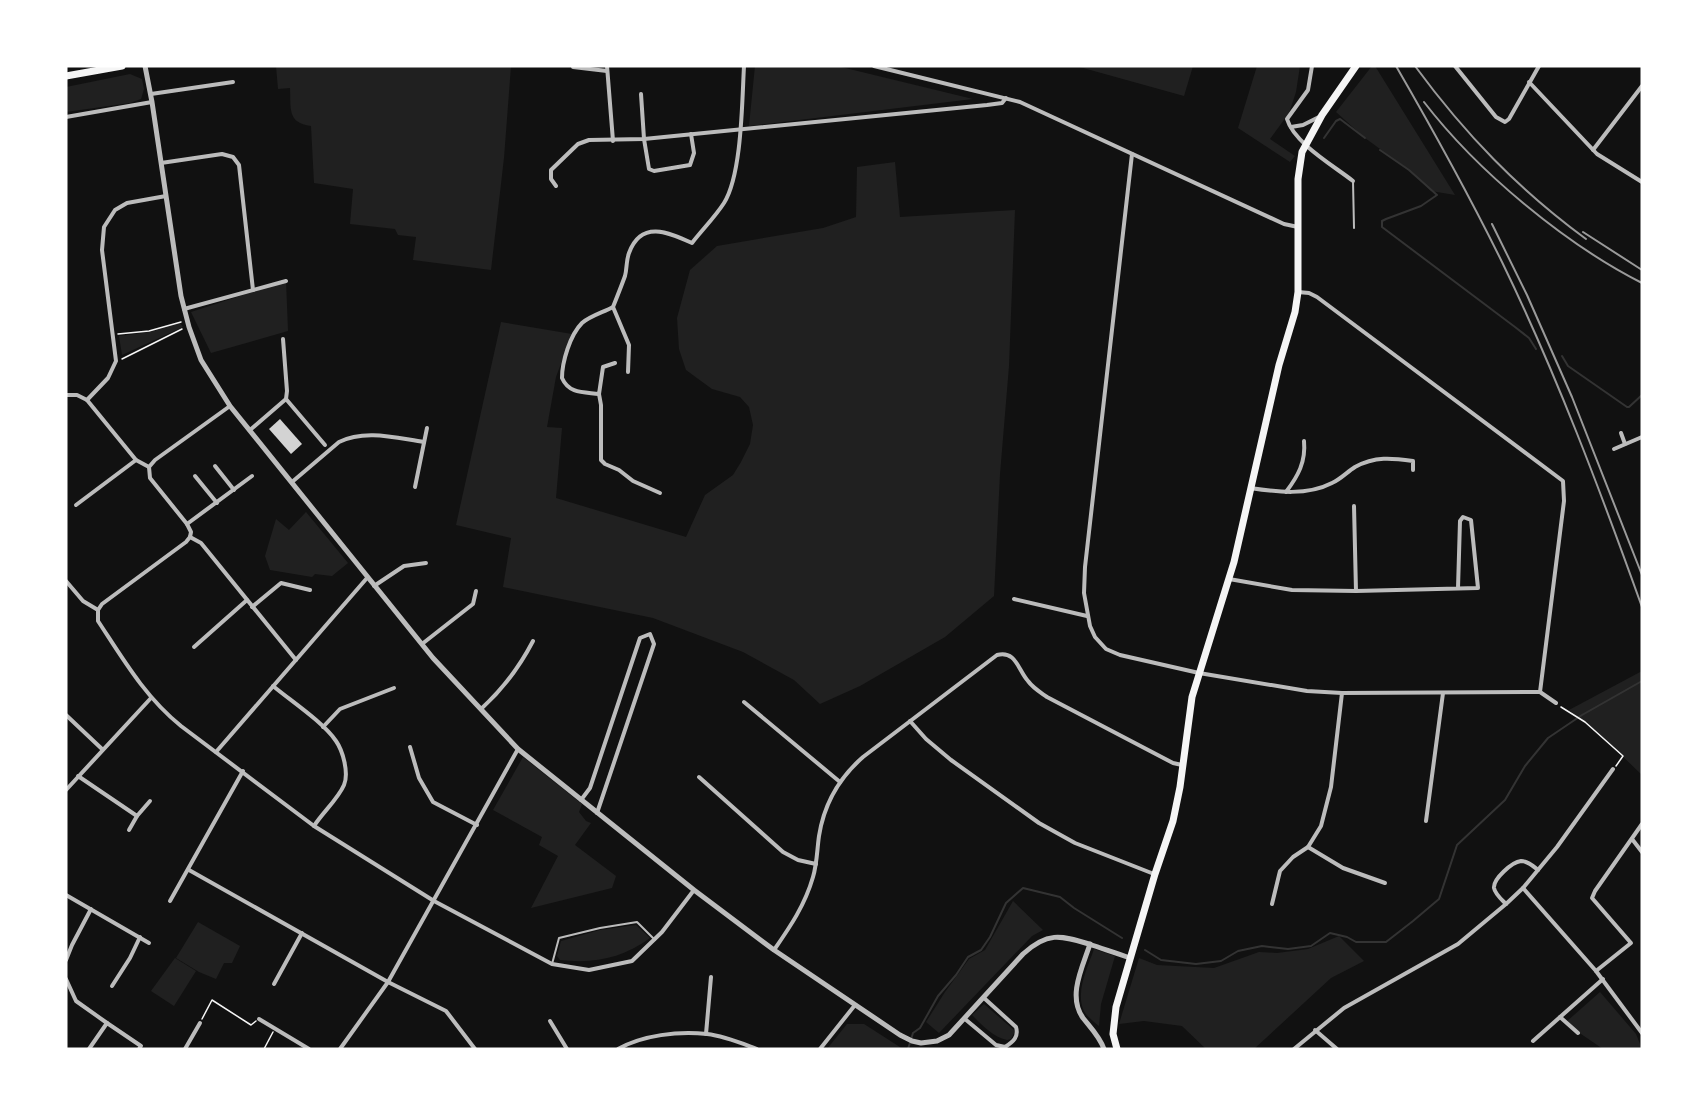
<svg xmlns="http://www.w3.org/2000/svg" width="1708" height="1115" font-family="Helvetica,sans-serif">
<rect width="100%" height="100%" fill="#111"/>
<g fill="#202020">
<path d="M276 66H511L504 158 491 270 413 260 416 237 398 235 395 229 350 224 353 189 314 183 311 126C287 123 291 108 290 88L278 89Z"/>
<polygon points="755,66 837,66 973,99 749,126"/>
<polygon points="1076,66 1193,66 1184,96"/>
<polygon points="1257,66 1300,66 1296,92 1289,113 1270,139 1295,156 1290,162 1238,128"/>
<polygon points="1372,66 1375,66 1455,195 1431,191 1409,170 1365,138 1336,112"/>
<polygon points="130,74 142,79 144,89 141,99 130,103 66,112 66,87"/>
<polygon points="895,162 900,217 1015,210 1009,366 1000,474 994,596 945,637 860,686 820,704 794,680 743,652 653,618 503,587 511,538 456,525 501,322 572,334 556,377 547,427 562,428 556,498 686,537 705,495 733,475 741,462 750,444 753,425 749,407 740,397 712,389 686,370 679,349 677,318 690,270 717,246 823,228 856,217 857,167"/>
<polygon points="286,281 288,331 211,353 191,312"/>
<polygon points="180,323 183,327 122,355 119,336 150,332"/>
<polygon points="306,512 348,563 332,576 315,574 312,577 270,570 265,556 276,519 289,530"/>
<polygon points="1642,671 1642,775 1613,747 1569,710"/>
<polygon points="523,757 582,804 579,812 586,821 591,823 575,845 616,876 612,888 531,908 558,856 539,845 542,837 493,810"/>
<polygon points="1013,901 1043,930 1032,936 939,1033 926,1022 945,992 969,959 985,950"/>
<polygon points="198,922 240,946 232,963 224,963 216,979 199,972 176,958"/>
<path d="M636 925 650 938C622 958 595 964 560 960L557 956 561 941 600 930Z"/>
<polygon points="1339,936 1364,961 1331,978 1254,1049 1206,1049 1182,1026 1144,1021 1119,1024 1139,958 1157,965 1214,968 1259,952 1277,953 1308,949"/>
<path d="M1094 949 1115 956 1101 1004 1099 1026C1094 1022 1085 1015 1083 1009 1076 989 1088 967 1094 949Z"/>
<polygon points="175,958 196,971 174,1006 151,991"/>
<polygon points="1600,992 1636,1034 1642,1049 1603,1049 1565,1023"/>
<path d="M984 1004 1015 1031 1011 1039 1007 1040C993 1037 982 1025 972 1015Z"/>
<polygon points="847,1024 864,1024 903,1049 827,1049"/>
</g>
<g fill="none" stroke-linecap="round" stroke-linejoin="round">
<g stroke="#333" stroke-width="2">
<polyline points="1324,138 1336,121 1340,119 1365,138"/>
<polyline points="1380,150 1409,170 1437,195 1421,206 1386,219 1382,221 1382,227 1515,327 1529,338 1536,349"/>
<polyline points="1562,356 1568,366 1627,407 1629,407 1642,395"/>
<polyline points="1145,950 1161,960 1196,964 1221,961 1238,951 1262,946 1288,949 1311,946 1330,933 1347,937 1356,942 1386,942 1413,921 1439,899 1457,845 1505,800 1525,766 1548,738 1582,715 1642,681"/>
<polyline points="908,1049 913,1033 920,1028 938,996 956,975 968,957 981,950 990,937 1006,903 1023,888 1060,897 1074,908 1122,938"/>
</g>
</g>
<polygon fill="#d3d3d3" points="280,419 302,444 291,454 269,429"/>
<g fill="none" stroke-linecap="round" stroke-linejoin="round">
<g stroke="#f5f5f5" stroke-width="1.5">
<polyline points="118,334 149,331 181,322"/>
<polyline points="122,359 182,329"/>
<polyline points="1561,707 1585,722 1623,756 1616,766"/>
<polyline points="202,1019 212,1000 251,1025 256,1021"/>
<polyline points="264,1049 273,1032"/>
</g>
<g stroke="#bcbcbc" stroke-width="2">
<polyline points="1353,181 1354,228"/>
<polyline points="552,964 559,938 600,928 637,922 655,940"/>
</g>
<g stroke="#bcbcbc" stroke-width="4">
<polyline points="607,66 613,141"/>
<polyline points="874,66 1020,102 1284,224 1298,227"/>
<path d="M1312 66 1308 90 1287 119C1294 143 1334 166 1353 181"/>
<polyline points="1455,66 1496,117 1505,122 1509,119 1539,66"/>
<polyline points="573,67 607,71"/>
<polyline points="1529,82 1597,154 1642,182"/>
<polyline points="151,94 233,82"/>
<polyline points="641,94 644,139 649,169 654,171 690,165 694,153 691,134"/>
<polyline points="66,117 152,102"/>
<polyline points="1291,127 1303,125 1319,117"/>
<polyline points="1593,150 1642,86"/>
<polyline points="1132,154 1085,567 1084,593 1090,626 1095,637 1106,649 1120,655 1199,673 1307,691 1342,693 1540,692 1556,703"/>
<polyline points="161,163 222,154 233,157 239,165 253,290"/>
<polyline points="556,186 551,179 551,170 578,144 589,140 644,139 987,105 1002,103 1006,98"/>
<polyline points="1298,292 1309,293 1317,297 1563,481 1564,501 1540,692"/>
<polyline points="613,307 629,345 628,372"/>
<polyline points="184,309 286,281"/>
<path d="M615 363 603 367 599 394C584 392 569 394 562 378 562 362 570 335 582 323 590 316 604 312 613 307 617 297 621 287 625 276 627 269 626 261 629 253 641 220 668 232 692 243 702 230 715 217 724 203 742 174 742 101 744 66"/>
<polyline points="599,394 601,405 601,460 605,464 619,470 633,481 660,493"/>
<polyline points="66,395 77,395 87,400 136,460 149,467"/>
<polyline points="286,399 325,445"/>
<polyline points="87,400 108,378 116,361 102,250 104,227 115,210 127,203 166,196"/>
<polyline points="250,430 286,399 287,391 283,339"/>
<polyline points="1621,433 1625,444"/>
<polyline points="1614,449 1642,437"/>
<polyline points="215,466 234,490"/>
<polyline points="195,476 217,503"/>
<path d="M292 482 339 442C365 429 396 438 424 442"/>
<polyline points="415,487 427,428"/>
<path d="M1250 488C1277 492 1307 496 1332 483 1341 479 1347 472 1355 467 1375 456 1392 458 1413 461V470"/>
<path d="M1286 492C1298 476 1306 462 1304 441"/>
<polyline points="76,505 136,460"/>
<polyline points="1354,506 1356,591"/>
<polyline points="187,524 252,476"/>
<polyline points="190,537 191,532 187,524 150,478 149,467 155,460 230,406"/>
<polyline points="190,537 201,543 296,660"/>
<polyline points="1229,579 1292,590 1356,591 1478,588 1471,520 1463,517 1460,521 1458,588"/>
<polyline points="66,581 83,601 98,610"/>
<polyline points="374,586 404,566 426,563"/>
<polyline points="1014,599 1087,616"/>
<polyline points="252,607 281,583 310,590"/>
<path d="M98 610V621C123 659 145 697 181 726L314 826 434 901 552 964 589 970 632 961 662 932 694 890"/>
<polyline points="98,610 102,604 186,542 190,537"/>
<polyline points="422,644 473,604 476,591"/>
<polyline points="194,647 247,600"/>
<path d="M273 686C291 701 323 722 336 741 343 751 349 773 344 785 338 799 323 812 314 826"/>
<polyline points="744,702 840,782"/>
<path d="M481 709C503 689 519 668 533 641"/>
<polyline points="66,715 102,749"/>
<polyline points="910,721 926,739 951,760 1039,823 1075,843 1154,874"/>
<polyline points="323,727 340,709 394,688"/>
<polyline points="410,747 419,778 433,802 477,825"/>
<polyline points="216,752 367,578"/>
<polyline points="78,776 137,816 150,801"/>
<polyline points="699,777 783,852 798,860 816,864"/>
<polyline points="66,790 151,698"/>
<polyline points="581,800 590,788 640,638 650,634 654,644 597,813"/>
<polyline points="1426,821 1443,693"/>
<polyline points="129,830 137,816"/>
<polyline points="1632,839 1642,852"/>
<polyline points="1308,847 1343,868 1385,883"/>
<polyline points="189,870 388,982 446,1011 475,1049"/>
<polyline points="1523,888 1596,971 1642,1033"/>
<polyline points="66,895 149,943"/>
<polyline points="170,901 243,771"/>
<polyline points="1272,904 1280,871 1293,857 1308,847 1321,826 1331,787 1342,693"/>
<path d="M1506 904C1502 900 1495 894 1494 888 1493 879 1512 862 1521 861 1528 861 1533 866 1538 870"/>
<path d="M774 950C790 927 805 905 813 877 817 864 817 850 819 836 824 804 839 778 863 757L997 655C1016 650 1018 670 1028 681 1033 688 1040 692 1047 697L1173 763 1182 765"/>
<polyline points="66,960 72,945 91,909"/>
<polyline points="1596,971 1631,943 1592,898 1595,891 1642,824"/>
<polyline points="66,979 76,1001 107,1023"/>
<polyline points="274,984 302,933"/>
<polyline points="112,986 130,958 140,937"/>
<polyline points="1560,1017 1578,1033"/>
<polyline points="259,1019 309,1049"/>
<path d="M965 1019 996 1045 1005 1047C1013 1042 1019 1037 1016 1027L984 998"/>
<polyline points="550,1021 567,1049"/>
<polyline points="1315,1030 1337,1049"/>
<polyline points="706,1034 711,977"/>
<polyline points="1533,1041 1603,979"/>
<polyline points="89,1049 107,1023 141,1046 139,1049"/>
<polyline points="185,1049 200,1023"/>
<polyline points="340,1049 388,982 518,749"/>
<path d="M618 1049C643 1035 678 1031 707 1034 725 1036 741 1043 757 1049"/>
<polyline points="820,1049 855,1005"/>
<polyline points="1294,1049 1344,1008 1458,944 1506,904 1523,888 1557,847 1613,769"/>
</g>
<g stroke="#bcbcbc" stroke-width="5">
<path d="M145 66 152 102 181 296 189 327 201 360 230 406 433 658 518 749 694 890 774 950 900 1035 912 1041 921 1043 937 1041 949 1035 1023 954C1047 932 1060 935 1089 944 1103 949 1117 953 1130 958"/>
<path d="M1090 944C1083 966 1067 996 1083 1018 1091 1028 1100 1037 1104 1049"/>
</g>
<g stroke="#f5f5f5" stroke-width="7">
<polyline points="66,76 122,66"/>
<polyline points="1117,1049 1113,1034 1116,1007 1155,874 1173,821 1180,787 1192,697 1234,562 1279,365 1295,312 1298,292 1298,179 1302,152 1322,115 1356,66"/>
</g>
<g stroke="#9a9a9a" stroke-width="2">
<path d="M1396 66C1433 130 1469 195 1502 262 1556 373 1600 490 1642 607"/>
<path d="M1415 66C1465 134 1518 189 1586 239"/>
<path d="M1424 102C1477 171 1565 244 1642 283"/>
<polyline points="1492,224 1527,295 1572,397 1642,575"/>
<polyline points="1583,232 1642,270"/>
</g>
</g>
<rect width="1708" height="1115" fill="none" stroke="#ffffff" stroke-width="135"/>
</svg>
